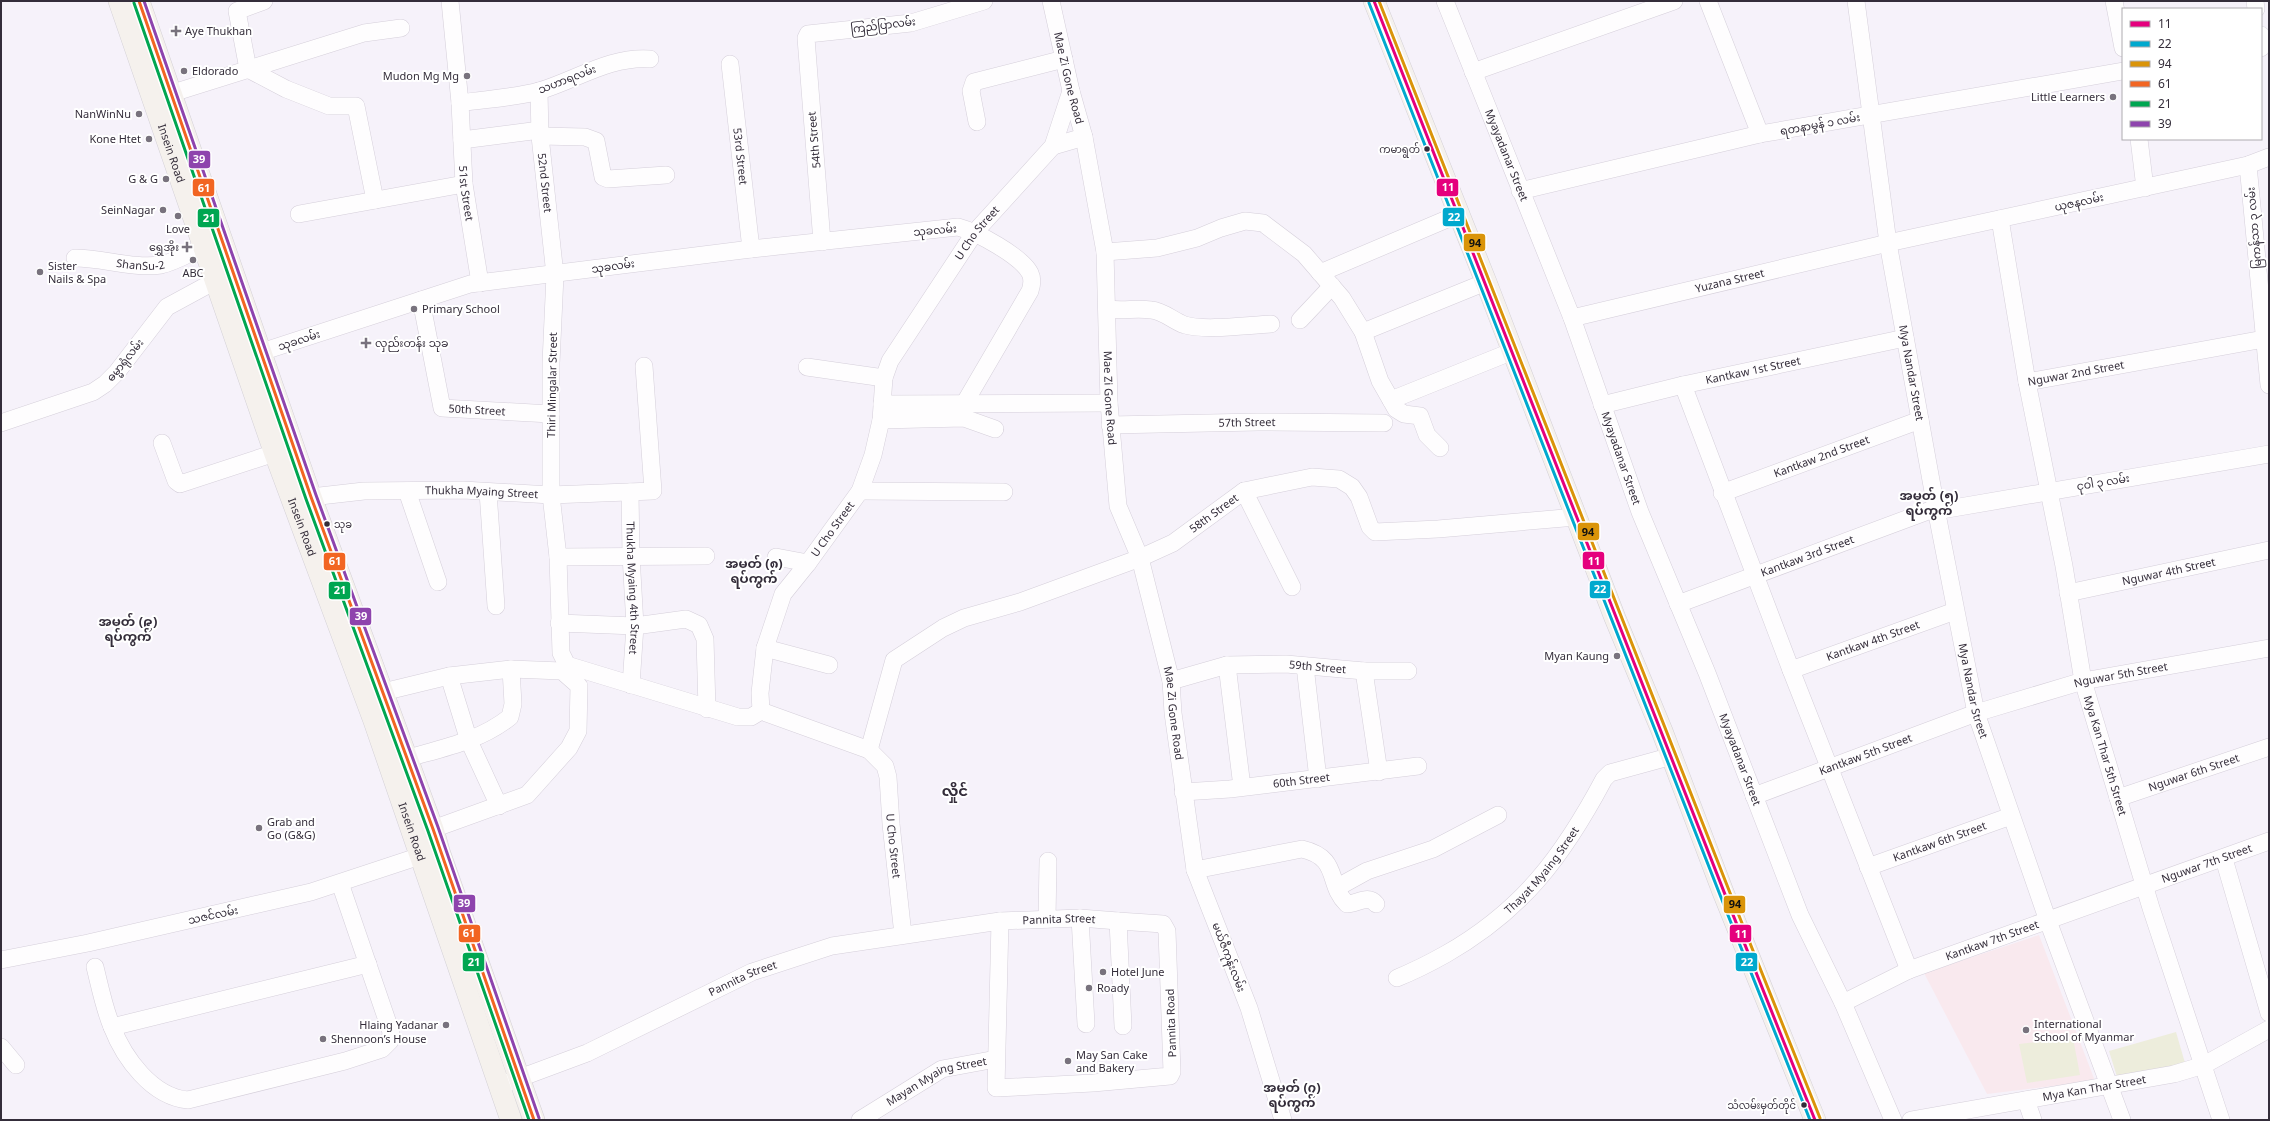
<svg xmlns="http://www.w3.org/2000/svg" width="2270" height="1121" font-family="'Noto Sans','Noto Sans Myanmar',sans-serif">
<rect width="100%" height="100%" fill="#f6f2fa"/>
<polygon fill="#f9e9ee" points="2039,935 2095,1081 1987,1094 1924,973"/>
<g fill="#ededdc">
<polygon points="2176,1032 2185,1063 2119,1083 2109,1051"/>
<polygon points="2073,1038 2080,1075 2027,1083 2019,1044"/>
</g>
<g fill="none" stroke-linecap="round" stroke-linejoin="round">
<g stroke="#d5cfda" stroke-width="18">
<g id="minor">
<polyline points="264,1 237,11 248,69 286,89 329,106 356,106 375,200"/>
<path id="s1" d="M450 1 460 103 464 184 480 283"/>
<path id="s2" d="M1051 1 1071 91 1084 137 1105 252 1109 403 1118 506 1140 558 1171 681 1173 713 1195 870 1249 1008 1283 1120"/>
<path id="s3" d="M1445 1 1572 318 1640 512 1707 673 1800 915 1843 1003 1893 1120"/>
<polyline points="1708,1 1760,134"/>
<path id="s4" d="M1856 1 1888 243 1938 519 1976 713 2048 921 2122 1120"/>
<polyline points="2114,1 2123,48"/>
<polyline points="2255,1 2256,9"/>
<polyline points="2261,35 2261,48"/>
<path id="s5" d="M730 64 751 249"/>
<polyline points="1473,72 1674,1"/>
<path id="s6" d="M539 91 540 136 555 275 551 363V495L558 557 561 653 567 665 738 717H751L761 711"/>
<polyline points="160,97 364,33 401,28"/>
<path d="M460 103C486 99 514 98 539 91 576 80 610 56 650 59"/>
<polyline points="977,122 971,91 974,82 1064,59"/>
<polyline points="540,136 585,137 596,141 603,177 608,179 666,175"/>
<polyline points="2139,139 2145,188"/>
<polyline points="462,140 540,130"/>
<polyline points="1053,146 1084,137"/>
<polyline points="2248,165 2269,385"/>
<polyline points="1520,191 1760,134 2123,71"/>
<polyline points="299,214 464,184"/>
<path id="s7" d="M2000 219 2027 382 2269 338"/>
<polyline points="822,242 806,38 808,34 911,23 984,1"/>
<polyline points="1105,252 1157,248 1197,238 1221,228 1245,221 1263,223 1304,254 1342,298 1363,332 1380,381 1396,409 1404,414 1420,416 1427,435 1440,448"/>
<path id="s8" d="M75 258C103 258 132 269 161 265 175 262 191 252 204 247"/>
<polyline points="1320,273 1459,214"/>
<path id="s9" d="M421 300 442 408 551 414"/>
<path d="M1108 309C1123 311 1137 308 1151 310 1164 311 1173 321 1185 325 1205 331 1248 325 1271 324"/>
<path id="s10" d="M1572 318 1888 243 2248 165 2269 157"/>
<polyline points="1300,320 1332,286"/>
<polyline points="1363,332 1486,282"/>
<path d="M249 356 470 284 751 249 958 227C977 232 1021 256 1030 273 1033 279 1032 285 1030 291L964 404"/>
<polyline points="807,367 884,378"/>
<path id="s11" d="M2027 382 2064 566 2083 681 2151 908 2221 1120"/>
<polyline points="1683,385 1791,670 1909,970"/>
<polyline points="1391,400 1513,351"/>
<polyline points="882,404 1109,403"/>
<path id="s12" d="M1602 405 1683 385 1905 338"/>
<polyline points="881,420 964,418 995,429"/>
<polyline points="1,423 93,392 105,384 117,372 167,307 226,275"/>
<path id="s13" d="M1110 425 1258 422 1384 423"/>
<polyline points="162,443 176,481 180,484 287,449"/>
<polyline points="407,491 438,582"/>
<polyline points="860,491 1004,492"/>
<polyline points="1244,491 1292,587"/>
<polyline points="488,492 496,606"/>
<path id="s14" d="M630 492 631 555 635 626 631 685"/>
<path id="s15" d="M1722 493 1920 420"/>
<path id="s16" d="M311 497 364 491 463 490 551 495 653 491 644 366"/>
<polyline points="1936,511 2269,454"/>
<polyline points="558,557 706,556"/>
<polyline points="776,557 808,563"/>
<path id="s17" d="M2068 593 2269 550"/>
<path id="s18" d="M1678 604 1936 508"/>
<polyline points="559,623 635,626 686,619 699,625 705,639 707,709"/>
<polyline points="765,648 829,665"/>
<polyline points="1227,665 1242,787"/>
<polyline points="1305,666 1318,779"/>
<path id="s19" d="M1791 670 1955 611"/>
<polyline points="1364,671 1379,772"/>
<polyline points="449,676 469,741 499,806"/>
<path id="s20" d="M1171 681 1227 665 1286 664 1364 671H1408"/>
<polyline points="383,692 449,676 511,669 562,671 579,686 578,731 569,748 527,795 433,829"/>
<path id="s21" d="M761 711 760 693 765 648 783 594 808 563 860 491 873 455 881 420 884 378 890 361 975 232 1053 146 1071 91"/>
<path id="s22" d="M761 711 869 750 885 766 888 777 891 824 903 935"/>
<path id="s23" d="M869 750 894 660 943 628 964 618 1020 602 1140 558 1173 543 1244 491 1312 477 1339 479 1352 487 1359 497 1370 527 1375 532 1438 529 1576 517"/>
<path d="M408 758C443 748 480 741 510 717L513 704 511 669"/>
<path id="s24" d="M1183 792 1230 789 1418 766"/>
<path id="s25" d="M1754 796 1976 713 2083 681 2269 648"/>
<path id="s26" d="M2118 798 2269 747"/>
<polyline points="2224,859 2269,1013"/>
<path id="s27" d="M1868 867 2011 816"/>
<path d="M1195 870 1302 849C1341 858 1326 884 1347 904 1357 904 1368 894 1376 904"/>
<polyline points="1338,887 1367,871 1433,849 1498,815"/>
<polyline points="1080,918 1086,1024"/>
<polyline points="1047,919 1048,861"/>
<polyline points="1000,921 996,1088 1093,1083 1170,1076 1172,1072 1167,931 1163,924 1118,921 1123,1026"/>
<polyline points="1,960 88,943 311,892 420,856"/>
<path d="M95 967C100 987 104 1008 112 1027 124 1058 152 1097 188 1100L345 1061 382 1049 390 1041 391 1032 340 883"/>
<path id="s28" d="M1397 978C1414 971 1430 963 1446 954 1523 910 1563 856 1604 779L1610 773 1672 756"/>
<path id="s29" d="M1843 1003 1909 970 2269 841"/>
<polyline points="112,1027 368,964"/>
<polyline points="1,1047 16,1065"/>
<path id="s30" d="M509 1082 587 1053 752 972 832 946 1000 921 1080 918 1118 921"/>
<polyline points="2026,1100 2033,1120"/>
<path id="s31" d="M860 1120 942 1069 996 1059"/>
<path id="s32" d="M1911 1120 2174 1074 2204 1065 2269 1029"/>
</g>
</g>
<g stroke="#d3d0d6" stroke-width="22">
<g id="major">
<path id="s33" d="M119 1 275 454 374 721 511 1120"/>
<polyline points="139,1 311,497 433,829 439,851 534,1120"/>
<polyline points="1374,1 1486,282 1615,618 1662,731 1723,892 1815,1120"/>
</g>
</g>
<use href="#minor" stroke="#fefdfe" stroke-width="17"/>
<use href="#major" stroke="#f5f1ed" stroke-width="21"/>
<g stroke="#fff" stroke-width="6">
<path id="bus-1" d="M1374 1C1522 373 1665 748 1815 1120"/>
</g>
<g stroke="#fff" stroke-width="6">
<path id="bus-2" d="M1369 3C1518 375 1660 749 1810 1120"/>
</g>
<g stroke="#fff" stroke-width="6">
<path id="bus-3" d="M1379 1C1528 373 1670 747 1820 1118"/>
</g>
<g stroke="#fff" stroke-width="6">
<polyline id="bus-4" points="139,1 311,497 433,829 534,1120"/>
</g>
<g stroke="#fff" stroke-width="6">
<polyline id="bus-5" points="134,3 306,499 428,831 529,1120"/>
</g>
<g stroke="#fff" stroke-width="6">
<polyline id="bus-6" points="144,1 316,495 438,827 539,1118"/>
</g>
<use href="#bus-1" stroke="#e5007d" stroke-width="3"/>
<use href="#bus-2" stroke="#00a9ce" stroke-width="3"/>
<use href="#bus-3" stroke="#da9409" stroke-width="3"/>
<use href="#bus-4" stroke="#f26522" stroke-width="3"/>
<use href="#bus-5" stroke="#00a651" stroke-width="3"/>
<use href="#bus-6" stroke="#8e44ad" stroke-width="3"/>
</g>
<g fill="#78727d" stroke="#fff" stroke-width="1.5">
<path d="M174 25h4v4h4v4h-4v4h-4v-4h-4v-4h4z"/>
<circle cx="184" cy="71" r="4"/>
<circle cx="467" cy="76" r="4"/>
<circle cx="2113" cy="97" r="4"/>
<circle cx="139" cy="114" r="4"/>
<circle cx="149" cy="139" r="4"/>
<circle cx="166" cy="179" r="4"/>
<circle cx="163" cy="210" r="4"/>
<circle cx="178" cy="216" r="4"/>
<path d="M185 241h4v4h4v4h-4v4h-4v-4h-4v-4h4z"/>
<circle cx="193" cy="260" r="4"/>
<circle cx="40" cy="272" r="4"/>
<circle cx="414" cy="309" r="4"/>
<path d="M364 337h4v4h4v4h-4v4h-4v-4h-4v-4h4z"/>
<circle cx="1617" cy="656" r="4"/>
<circle cx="259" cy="828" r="4"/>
<circle cx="1103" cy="972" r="4"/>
<circle cx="1089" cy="988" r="4"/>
<circle cx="446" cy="1025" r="4"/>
<circle cx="2026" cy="1030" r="4"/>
<circle cx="323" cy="1039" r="4"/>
<circle cx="1068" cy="1061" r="4"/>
</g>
<g fill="#342d3a" stroke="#fff" stroke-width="1.5">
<circle cx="1427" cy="149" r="3.5"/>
<circle cx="327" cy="524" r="3.5"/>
<circle cx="1804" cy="1105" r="3.5"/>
</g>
<g text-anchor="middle" stroke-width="4" stroke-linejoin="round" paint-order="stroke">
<g font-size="10" fill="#342d3a" stroke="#fff" text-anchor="end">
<text x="1420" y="153">ကမာရွတ်</text>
<text x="334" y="528" text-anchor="start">သုခ</text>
<text x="1796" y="1109">သံလမ်းမှတ်တိုင်</text>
</g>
<g font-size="11" fill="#342d3a" stroke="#fff">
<text transform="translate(883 25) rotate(-7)" y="4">ကြည်ပြာလမ်း</text>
<text dy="4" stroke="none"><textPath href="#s2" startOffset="79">Mae Zi Gone Road</textPath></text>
<text transform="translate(567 79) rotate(-21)" y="4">သဟာရလမ်း</text>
<text transform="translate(1820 124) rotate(-10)" y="4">ရတနာမွန် ၁ လမ်း</text>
<text transform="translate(814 140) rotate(-95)" y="4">54th Street</text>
<text dy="4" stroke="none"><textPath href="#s33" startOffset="161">Insein Road</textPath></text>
<text dy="4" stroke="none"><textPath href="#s3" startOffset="166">Myayadanar Street</textPath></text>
<text dy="4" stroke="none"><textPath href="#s5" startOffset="93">53rd Street</textPath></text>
<text dy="4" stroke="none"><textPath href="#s6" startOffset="92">52nd Street</textPath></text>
<text dy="4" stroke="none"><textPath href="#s1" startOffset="193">51st Street</textPath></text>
<text transform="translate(2079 202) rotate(-12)" y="4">ယုဇနလမ်း</text>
<text transform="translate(2254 228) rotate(-95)" y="4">မြကန်သာ ၃ လမ်း</text>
<text transform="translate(935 230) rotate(-5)" y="4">သုခလမ်း</text>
<text dy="4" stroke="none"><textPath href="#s21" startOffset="538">U Cho Street</textPath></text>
<text dy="4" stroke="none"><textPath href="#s8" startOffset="66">ShanSu-2</textPath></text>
<text transform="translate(613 266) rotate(-8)" y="4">သုခလမ်း</text>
<text dy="4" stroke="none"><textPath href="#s10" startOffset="162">Yuzana Street</textPath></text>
<text transform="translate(299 340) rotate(-18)" y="4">သုခလမ်း</text>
<text transform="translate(125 360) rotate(-51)" y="4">ဓမ္မာရုံလမ်း</text>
<text dy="4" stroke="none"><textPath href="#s12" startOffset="155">Kantkaw 1st Street</textPath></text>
<text dy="4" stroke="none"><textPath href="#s7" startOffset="215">Nguwar 2nd Street</textPath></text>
<text dy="4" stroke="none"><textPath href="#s4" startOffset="376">Mya Nandar Street</textPath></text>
<text transform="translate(552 385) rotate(-89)" y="4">Thiri Mingalar Street</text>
<text dy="4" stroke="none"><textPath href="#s2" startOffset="403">Mae Zi Gone Road</textPath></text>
<text dy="4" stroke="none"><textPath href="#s9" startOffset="145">50th Street</textPath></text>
<text dy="4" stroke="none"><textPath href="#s13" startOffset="137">57th Street</textPath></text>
<text dy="4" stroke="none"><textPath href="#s15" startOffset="106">Kantkaw 2nd Street</textPath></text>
<text dy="4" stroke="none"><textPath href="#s3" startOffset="490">Myayadanar Street</textPath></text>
<text transform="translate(2103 482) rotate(-9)" y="4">ငုဝါ ၃ လမ်း</text>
<text dy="4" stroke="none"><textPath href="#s16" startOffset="171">Thukha Myaing Street</textPath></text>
<text dy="4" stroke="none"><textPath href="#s23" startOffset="448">58th Street</textPath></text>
<text dy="4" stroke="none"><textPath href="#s33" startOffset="557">Insein Road</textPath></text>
<text dy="4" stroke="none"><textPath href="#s21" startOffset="202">U Cho Street</textPath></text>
<text dy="4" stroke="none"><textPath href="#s18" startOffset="138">Kantkaw 3rd Street</textPath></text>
<text dy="4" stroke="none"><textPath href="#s17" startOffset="103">Nguwar 4th Street</textPath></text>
<text dy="4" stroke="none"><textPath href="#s14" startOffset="96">Thukha Myaing 4th Street</textPath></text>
<text dy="4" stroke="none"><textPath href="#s19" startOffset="87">Kantkaw 4th Street</textPath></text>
<text dy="4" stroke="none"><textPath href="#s20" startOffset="149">59th Street</textPath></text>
<text dy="4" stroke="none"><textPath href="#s25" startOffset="387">Nguwar 5th Street</textPath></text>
<text dy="4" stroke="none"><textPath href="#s4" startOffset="700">Mya Nandar Street</textPath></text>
<text dy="4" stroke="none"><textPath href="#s2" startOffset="727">Mae Zi Gone Road</textPath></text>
<text dy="4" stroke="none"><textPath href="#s25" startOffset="119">Kantkaw 5th Street</textPath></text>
<text dy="4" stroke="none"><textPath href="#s11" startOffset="382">Mya Kan Thar 5th Street</textPath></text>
<text dy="4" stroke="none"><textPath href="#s3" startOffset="814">Myayadanar Street</textPath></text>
<text dy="4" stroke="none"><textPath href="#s26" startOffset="80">Nguwar 6th Street</textPath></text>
<text dy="4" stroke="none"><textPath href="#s24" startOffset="119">60th Street</textPath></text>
<text dy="4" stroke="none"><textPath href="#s33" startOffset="881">Insein Road</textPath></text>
<text dy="4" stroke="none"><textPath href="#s27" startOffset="76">Kantkaw 6th Street</textPath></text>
<text dy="4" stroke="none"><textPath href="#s22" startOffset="218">U Cho Street</textPath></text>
<text dy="4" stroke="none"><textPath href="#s29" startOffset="390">Nguwar 7th Street</textPath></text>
<text dy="4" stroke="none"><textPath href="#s28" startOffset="183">Thayat Myaing Street</textPath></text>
<text transform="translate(213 915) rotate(-12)" y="4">သဇင်လမ်း</text>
<text dy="4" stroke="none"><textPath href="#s30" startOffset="580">Pannita Street</textPath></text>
<text dy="4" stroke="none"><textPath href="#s29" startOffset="162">Kantkaw 7th Street</textPath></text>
<text transform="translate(1229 957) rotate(69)" y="4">မယ်ဇီကုန်းလမ်း</text>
<text dy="4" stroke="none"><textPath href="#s30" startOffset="256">Pannita Street</textPath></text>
<text transform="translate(1171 1023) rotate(-92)" y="4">Pannita Road</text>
<text dy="4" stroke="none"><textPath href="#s31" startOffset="87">Mayan Myaing Street</textPath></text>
<text dy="4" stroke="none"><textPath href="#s32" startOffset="186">Mya Kan Thar Street</textPath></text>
</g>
<g font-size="11" fill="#342d3a" stroke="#fff" text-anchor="start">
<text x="185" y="35">Aye Thukhan</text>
<text x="192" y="75">Eldorado</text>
<text x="459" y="80" text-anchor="end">Mudon Mg Mg</text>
<text x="2105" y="101" text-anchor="end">Little Learners</text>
<text x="131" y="118" text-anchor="end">NanWinNu</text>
<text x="141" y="143" text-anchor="end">Kone Htet</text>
<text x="158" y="183" text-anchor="end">G &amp; G</text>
<text x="155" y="214" text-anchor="end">SeinNagar</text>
<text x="178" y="233" text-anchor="middle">Love</text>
<text x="179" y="251" text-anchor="end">ရွှေအိုး</text>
<text x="48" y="270">Sister<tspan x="48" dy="13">Nails &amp; Spa</tspan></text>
<text x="193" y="277" text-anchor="middle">ABC</text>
<text x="422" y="313">Primary School</text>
<text x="375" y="347">လှည်းတန်း သုခ</text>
<text x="1609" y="660" text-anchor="end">Myan Kaung</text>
<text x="267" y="826">Grab and<tspan x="267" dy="13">Go (G&amp;G)</tspan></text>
<text x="1111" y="976">Hotel June</text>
<text x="1097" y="992">Roady</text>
<text x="2034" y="1028">International<tspan x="2034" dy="13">School of Myanmar</tspan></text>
<text x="438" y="1029" text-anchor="end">Hlaing Yadanar</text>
<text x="331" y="1043">Shennoon’s House</text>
<text x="1076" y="1059">May San Cake<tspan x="1076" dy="13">and Bakery</tspan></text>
</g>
<g font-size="13" font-weight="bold" fill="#342d3a" stroke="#fff">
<text x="1929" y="500">အမှတ် (၅)<tspan x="1929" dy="15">ရပ်ကွက်</tspan></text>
<text x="754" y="568">အမှတ် (၈)<tspan x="754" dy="15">ရပ်ကွက်</tspan></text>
<text x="128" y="626">အမှတ် (၉)<tspan x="128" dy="15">ရပ်ကွက်</tspan></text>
<text x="1292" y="1092">အမှတ် (၇)<tspan x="1292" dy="15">ရပ်ကွက်</tspan></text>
</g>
<g font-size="15" font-weight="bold" fill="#342d3a" stroke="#fff">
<text x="955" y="796">လှိုင်</text>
</g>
</g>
<g stroke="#fff" stroke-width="1.5">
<rect x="188" y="150" width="23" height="19" rx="4" fill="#8e44ad"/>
<rect x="1436" y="178" width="23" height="19" rx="4" fill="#e5007d"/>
<rect x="192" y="178" width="23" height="19" rx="4" fill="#f26522"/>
<rect x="1442" y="207" width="23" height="20" rx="4" fill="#00a9ce"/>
<rect x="197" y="208" width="23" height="20" rx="4" fill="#00a651"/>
<rect x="1463" y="233" width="23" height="19" rx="4" fill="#da9409"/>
<rect x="1577" y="522" width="23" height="19" rx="4" fill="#da9409"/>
<rect x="1582" y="551" width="23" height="19" rx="4" fill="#e5007d"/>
<rect x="323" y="552" width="23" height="19" rx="4" fill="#f26522"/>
<rect x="1589" y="580" width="22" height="19" rx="4" fill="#00a9ce"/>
<rect x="328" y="581" width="23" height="19" rx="4" fill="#00a651"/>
<rect x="349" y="607" width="23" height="19" rx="4" fill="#8e44ad"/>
<rect x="453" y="894" width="23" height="19" rx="4" fill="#8e44ad"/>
<rect x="1723" y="895" width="23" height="19" rx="4" fill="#da9409"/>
<rect x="458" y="924" width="23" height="19" rx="4" fill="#f26522"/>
<rect x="1729" y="924" width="23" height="19" rx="4" fill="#e5007d"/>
<rect x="462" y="952" width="23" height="20" rx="4" fill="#00a651"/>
<rect x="1735" y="952" width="23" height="20" rx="4" fill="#00a9ce"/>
</g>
<g font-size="11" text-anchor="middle" font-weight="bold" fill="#fff">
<text x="199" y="163">39</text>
<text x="1448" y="191">11</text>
<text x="204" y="192">61</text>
<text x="1454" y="221">22</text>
<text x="209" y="222">21</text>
<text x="1594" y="565">11</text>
<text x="335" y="565">61</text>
<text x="1600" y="593">22</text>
<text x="340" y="594">21</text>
<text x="361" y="620">39</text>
<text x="464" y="907">39</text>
<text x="469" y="937">61</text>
<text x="1741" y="938">11</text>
<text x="474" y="966">21</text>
<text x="1747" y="966">22</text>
</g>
<g font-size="11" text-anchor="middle" font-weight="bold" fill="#111">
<text x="1475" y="247">94</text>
<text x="1588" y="536">94</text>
<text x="1735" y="908">94</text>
</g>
<rect width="2270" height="1121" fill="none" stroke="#342d3a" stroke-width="4"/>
<rect x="2122" y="8" width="140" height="132" fill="#ffffff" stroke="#aeabb0"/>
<rect x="2130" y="21" width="20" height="6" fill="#e5007d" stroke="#aeabb0"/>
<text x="2158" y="28" font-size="12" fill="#342d3a">11</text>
<rect x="2130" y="41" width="20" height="6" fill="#00a9ce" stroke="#aeabb0"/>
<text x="2158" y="48" font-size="12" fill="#342d3a">22</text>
<rect x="2130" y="61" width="20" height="6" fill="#da9409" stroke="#aeabb0"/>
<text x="2158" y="68" font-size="12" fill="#342d3a">94</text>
<rect x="2130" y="81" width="20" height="6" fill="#f26522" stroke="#aeabb0"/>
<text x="2158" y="88" font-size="12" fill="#342d3a">61</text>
<rect x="2130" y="101" width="20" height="6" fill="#00a651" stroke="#aeabb0"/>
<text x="2158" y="108" font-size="12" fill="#342d3a">21</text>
<rect x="2130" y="121" width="20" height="6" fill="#8e44ad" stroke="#aeabb0"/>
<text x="2158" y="128" font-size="12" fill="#342d3a">39</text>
</svg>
